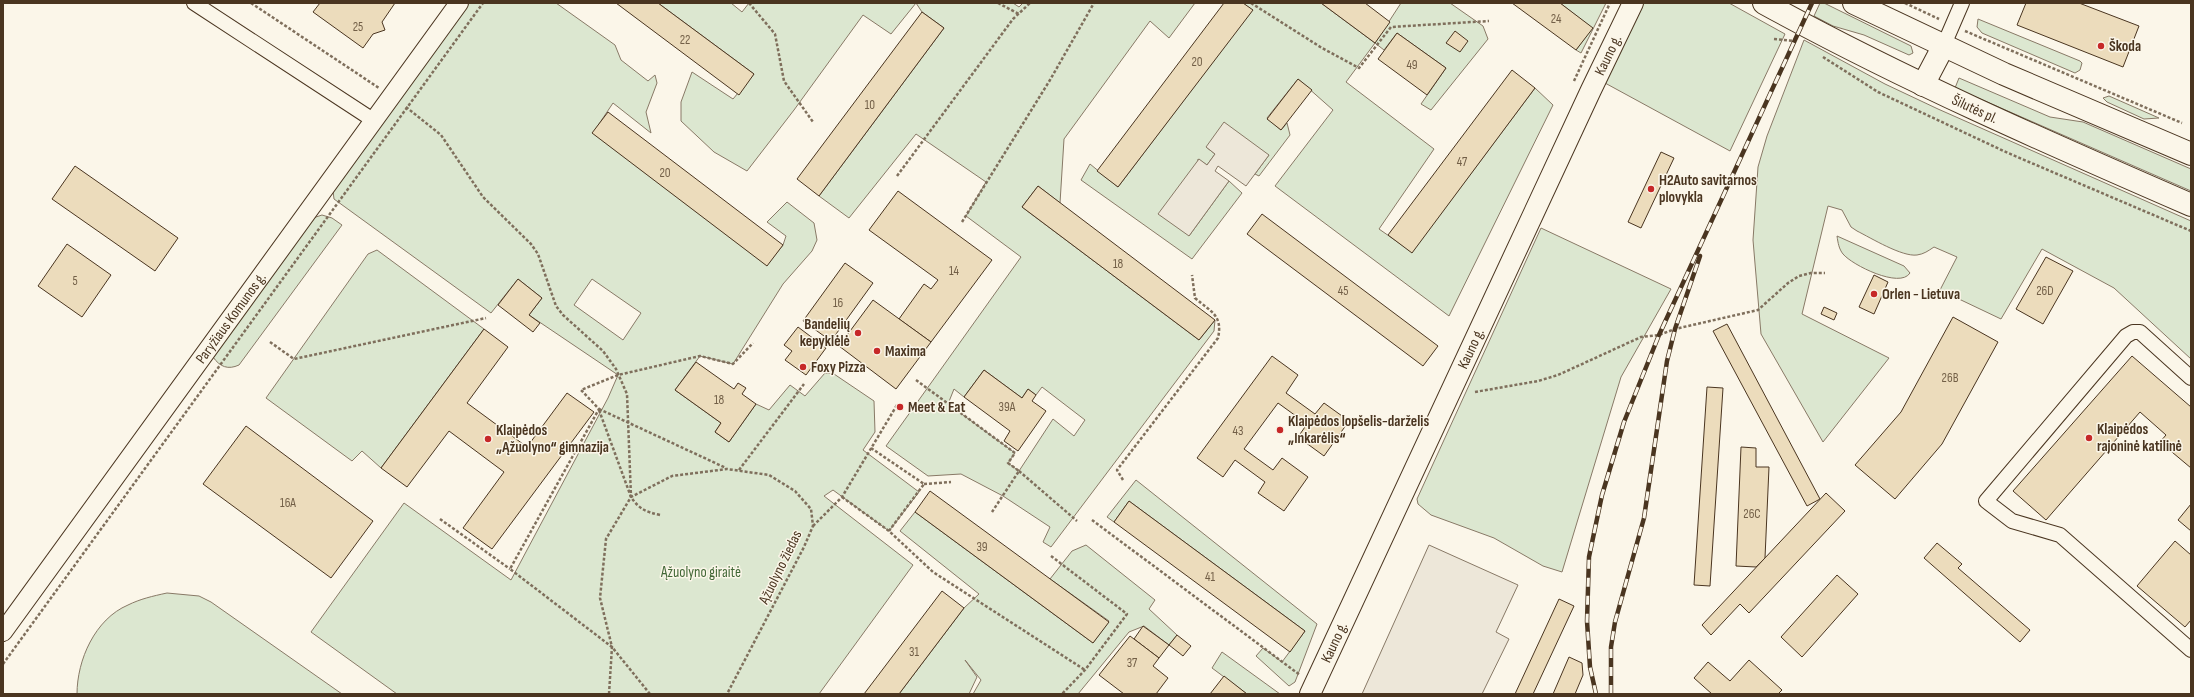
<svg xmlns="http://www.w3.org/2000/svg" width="2194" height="697" font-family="'Sofia Sans Condensed',sans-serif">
<rect width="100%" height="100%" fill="#fbf6e9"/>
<g fill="#dce7d0" stroke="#887966" fill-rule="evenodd">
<path d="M469 3H556L615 45 621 60 648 81 655 75 657 83 646 112 651 133 613 103 593 133 767 265 783 245 786 236 767 222 787 202 814 223 817 240 812 251 783 284 733 364 700 356 675 390 721 423 715 432 729 442 756 404 769 410 790 385 805 396 825 373 834 374 874 401 875 432 863 450 919 492 889 531 833 490 824 496 913 565 819 694H397L311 632 404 503 511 580 608 398 618 375 529 315 542 298 518 279 491 313 334 199 333 191ZM592 279 641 313 623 340 574 305Z"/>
<path d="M658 3H731L742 12 749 3H1013L1019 7 1023 3H1195L1169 38 1150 21 1064 139 1060 203 1038 186 1022 207 1199 340 1215 320 1214 331 1051 547 1043 542 1050 527 1003 496 961 474 928 476 886 446 1021 257 966 216 986 182 916 134 849 218 819 196 944 28 922 12 916 3 891 34 863 15 794 110 747 171 714 152 681 121V102L692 72 733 99 754 74ZM984 370 1022 398 1028 389 1036 395 1042 387 1085 420 1074 436 1053 419 1019 471 1008 463 1015 453 948 404 954 389 964 397Z"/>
<polygon points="1243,3 1321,3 1375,43 1401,3 1450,3 1483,26 1488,39 1431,110 1421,104 1446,68 1397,33 1384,50 1375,43 1346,82 1434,149 1379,229 1412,252 1535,88 1553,105 1449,316 1275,186 1333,110 1298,79 1267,118 1281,130 1287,123 1290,135 1259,176 1255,174 1269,155 1206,147 1215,154 1207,165 1198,159 1189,236 1229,181 1242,193 1192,259 1081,180 1090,164 1118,187 1252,10"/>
<polygon points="1560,3 1606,3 1581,53 1576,50 1592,28"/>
<polygon points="1642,3 1729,3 1785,34 1730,151 1605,83"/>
<polygon points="1820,3 1824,3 1911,46 1913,53 1909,55 1864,35 1833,26 1814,16"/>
<polygon points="1978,19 2080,61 2082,63 2080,70 2075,73 1982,33 1977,27"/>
<path d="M1804 40 1885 84 1938 109 2191 221V359L2114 288 2042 249 2001 319 1940 290 1957 257 1934 247C1928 251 1924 254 1917 255 1902 257 1871 238 1857 231L1851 227 1842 210 1828 206 1802 314 1889 358 1823 442 1761 334 1753 240 1758 167 1767 136Z"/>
<polygon points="1959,78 2050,117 2083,122 2191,169 2191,191 1955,88"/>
<polygon points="2109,96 2159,118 2144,119 2107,102 2103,98"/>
<path d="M322 215 332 218 342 225 239 365C228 370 220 367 213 357L313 218Z"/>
<polygon points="1541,228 1671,289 1621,377 1562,572 1543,566 1494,538 1431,515 1418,504 1417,499"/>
<path d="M1837 236 1904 266 1910 273C1900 289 1852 265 1843 254 1839 249 1838 243 1837 236Z"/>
<polygon points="377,250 484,329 381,468 362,451 352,461 266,398 368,254"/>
<polygon points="1136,480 1317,624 1295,682 1289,686 1256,656 1263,648 1282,662 1305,631 1129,501 1114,522 1107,517"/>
<polygon points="915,512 1093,643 1109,621 1050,579 1072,551 1086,545 1155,600 1149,609 1177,635 1169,645 1144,626 1129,632 1078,694 973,694 981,680 965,660 977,677 969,694 899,694 964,608 979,594 900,531"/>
<path d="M167 593 199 596 211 602 342 694H77C77 660 95 619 128 605 140 599 153 596 167 593Z"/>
<polygon points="1222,652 1280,694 1247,694 1212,668"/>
</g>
<g fill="#ede7d9" stroke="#887966">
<polygon points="1224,122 1269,155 1246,186 1218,166 1215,171 1229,181 1189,236 1158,214 1199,159 1207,165 1215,154 1206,147"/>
<polygon points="1429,545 1518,585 1496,632 1509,639 1482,694 1362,694"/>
</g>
<g fill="#ecdcbc" stroke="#4a3520">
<polygon points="320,3 395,3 382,22 385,30 373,34 363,48 313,12"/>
<polygon points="616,3 658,3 754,74 739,95"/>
<polygon points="1224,3 1243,3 1253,10 1118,187 1097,171"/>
<polygon points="1321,3 1365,3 1390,22 1375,43"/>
<polygon points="1512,3 1560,3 1593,28 1576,50"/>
<polygon points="2026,3 2079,3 2139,26 2123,67 2017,25"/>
<polygon points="922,12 944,28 819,196 797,179"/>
<polygon points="1455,31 1468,41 1460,52 1446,43"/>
<polygon points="1397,33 1446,68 1427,95 1378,59"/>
<polygon points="1512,70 1535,88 1412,253 1388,235"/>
<polygon points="1298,79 1312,90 1281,130 1267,119"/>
<polygon points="608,112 783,245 767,266 592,133"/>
<polygon points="1661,152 1674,158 1641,228 1628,222"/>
<polygon points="75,166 178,238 155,271 52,199"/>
<polygon points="1038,186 1215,320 1199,340 1022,207"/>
<polygon points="898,191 992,260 931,342 899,319 924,284 931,289 938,280 869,230"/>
<polygon points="1262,214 1438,346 1423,366 1247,234"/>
<polygon points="67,244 111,275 82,317 38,286"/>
<polygon points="2046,257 2073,271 2043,324 2016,309"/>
<polygon points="845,263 873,283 831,341 803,321"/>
<polygon points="1874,275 1888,282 1874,314 1859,307"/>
<polygon points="518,279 542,298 529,315 540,323 533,332 498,305"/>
<polygon points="873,300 931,342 896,389 839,346"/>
<polygon points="1824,307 1837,313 1834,320 1821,314"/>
<polygon points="1953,317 1998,342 1942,444 1895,499 1855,465 1901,412"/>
<polygon points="1727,324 1820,499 1807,506 1713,331"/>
<polygon points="798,327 826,348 806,375 785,360 792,351 784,345"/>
<polygon points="484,329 508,347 467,403 527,447 567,393 594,412 492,549 463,528 504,472 449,431 407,487 381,468"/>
<polygon points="1272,356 1298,375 1286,393 1315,414 1324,403 1349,421 1324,456 1298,437 1307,424 1278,403 1244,449 1273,470 1282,458 1308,477 1284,511 1258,493 1265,482 1235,460 1223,477 1197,458"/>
<polygon points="2132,356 2191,407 2191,468 2160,442 2166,435 2140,412 2046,520 2013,491"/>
<polygon points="696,362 734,389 738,383 746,388 742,394 756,404 729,442 715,432 721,423 675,390"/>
<polygon points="984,370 1022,398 1028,389 1036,395 1032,401 1046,411 1018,451 1004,441 1010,431 964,397"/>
<polygon points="1707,387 1723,388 1710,586 1694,585"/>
<polygon points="246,426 373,521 331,578 203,484"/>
<polygon points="1741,447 1756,448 1756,467 1769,467 1765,558 1756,567 1736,566"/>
<polygon points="930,491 1109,622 1093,643 915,512"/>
<polygon points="1826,493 1845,511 1749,613 1740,604 1711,635 1702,625"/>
<polygon points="1129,501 1305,631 1290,652 1114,522"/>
<polygon points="2191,504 2191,531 2178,520"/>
<polygon points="2175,541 2191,555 2191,620 2185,627 2137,586"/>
<polygon points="1937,543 1962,564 1958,568 2030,630 2020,642 1924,558"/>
<polygon points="1837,575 1858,594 1802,657 1781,637"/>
<polygon points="942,591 964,608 899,694 864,694"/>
<polygon points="1559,599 1574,606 1533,694 1515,694"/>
<polygon points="1143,626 1169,645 1159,658 1134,639"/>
<polygon points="1177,635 1191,646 1183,656 1169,645"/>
<polygon points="1130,636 1159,658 1153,666 1168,678 1156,694 1124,694 1099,675"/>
<polygon points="1569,657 1582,663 1583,675 1575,694 1553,694"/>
<polygon points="1749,660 1782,690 1778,694 1712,694 1694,678 1708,662 1730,681"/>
<polygon points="1224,676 1247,694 1210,694"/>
</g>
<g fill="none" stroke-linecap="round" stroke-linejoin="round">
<g stroke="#4a3520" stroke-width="16">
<g id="minor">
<polyline points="194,3 373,120"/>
<polyline points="1943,47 1962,3"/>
<polyline points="2191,378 2140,332 2133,332 2126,336 1986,501 2012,521 2060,535 2191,650"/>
</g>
</g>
<g stroke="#4a3520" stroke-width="20">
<g id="tertiary">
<path id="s1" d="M3 632 459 3"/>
</g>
</g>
<g stroke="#4a3520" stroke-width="22">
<g id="secondary">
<path id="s2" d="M1310 694 1591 90 1633 3"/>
</g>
</g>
<g stroke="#4a3520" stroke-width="24">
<g id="primary">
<path id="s3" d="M1764 3C1902 79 2046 142 2191 205"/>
<polyline points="1854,3 2004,74 2191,154"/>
<polyline points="1923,85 1943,47"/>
</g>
</g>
<g stroke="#7f6f5c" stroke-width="2.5" stroke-dasharray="3 2" stroke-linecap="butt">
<polyline points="251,3 379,88"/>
<polyline points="749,3 775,34 784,81 813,122"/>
<polyline points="998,3 1019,14"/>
<polyline points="1251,3 1322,48 1359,68 1391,27 1489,21"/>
<polyline points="1905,3 1939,19"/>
<polyline points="1965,31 2182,123"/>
<polyline points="1774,39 1794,41"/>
<polyline points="1823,57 1878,92 2008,153 2191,231"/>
<polyline points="1574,81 1610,3"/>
<polyline points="406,107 441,135 483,197 531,244 538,254 556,306 563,315 603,351 616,369 627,394 631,497"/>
<polyline points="897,176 1013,19 1030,3"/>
<polyline points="962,222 1050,80 1094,3"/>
<polyline points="270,342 294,359 486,318"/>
<polyline points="916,380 1015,453 1008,463 1019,471 992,512"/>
<polyline points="1475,392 1538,381 1558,375 1641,337 1659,335 1675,329 1758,310 1788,283 1799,276 1811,273 1825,273"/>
<polyline points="599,409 726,468"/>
<path d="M599 410 631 497C639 509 646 512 660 515"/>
<polyline points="871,448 924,484 889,531"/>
<polyline points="739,470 804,384"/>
<polyline points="1019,471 1077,521"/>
<path d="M1123 480 1117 470 1218 338C1223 315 1211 312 1195 298L1192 275"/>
<polyline points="924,484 951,482"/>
<polyline points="842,497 889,531 933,572 1085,670"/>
<polyline points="440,519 510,569"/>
<polyline points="1092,520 1300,675"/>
<polyline points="813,526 842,497 897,405"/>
<polyline points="1051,556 1127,614 1085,670 1062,694"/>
<polyline points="3,664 483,3"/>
<polyline points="609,694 612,647 600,598 606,539 631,497 672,476 727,469 769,475 795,491 811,509 813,526 804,547 727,694"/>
<polyline points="650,694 612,647 510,569 599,409 581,390 618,375 700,356 733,364 753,343"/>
</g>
<use href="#minor" stroke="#fbf6e9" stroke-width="14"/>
<use href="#tertiary" stroke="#fbf6e9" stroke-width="18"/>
<use href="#secondary" stroke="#fbf6e9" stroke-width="20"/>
<use href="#primary" stroke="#fbf6e9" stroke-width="22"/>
<g stroke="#4a3520" stroke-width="4.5">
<g id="rail">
<polyline points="1596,694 1590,667 1587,621 1589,557 1602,495 1624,422 1659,335 1812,3"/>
<polyline points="1611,694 1611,647 1615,622 1644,518 1667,361 1675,329 1700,256"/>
</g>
</g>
<use href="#rail" stroke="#fbf6e9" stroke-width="3" stroke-dasharray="9" stroke-linecap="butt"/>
</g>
<g fill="#c62828" stroke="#fbf6e9" stroke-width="1.5">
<circle cx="2101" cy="46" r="4"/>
<circle cx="1651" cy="189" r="4"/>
<circle cx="1874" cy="294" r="4"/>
<circle cx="858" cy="333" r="4"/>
<circle cx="877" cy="351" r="4"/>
<circle cx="803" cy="367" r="4"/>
<circle cx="900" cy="407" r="4"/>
<circle cx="1280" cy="430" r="4"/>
<circle cx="2089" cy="438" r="4"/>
<circle cx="488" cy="439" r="4"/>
</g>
<g text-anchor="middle" stroke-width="3" stroke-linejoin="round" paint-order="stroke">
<g font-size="13" fill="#725f47">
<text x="1556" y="23">24</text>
<text x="358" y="31">25</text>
<text x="685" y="44">22</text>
<text x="1197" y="66">20</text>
<text x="1412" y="69">49</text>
<text x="870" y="109">10</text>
<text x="1462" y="166">47</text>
<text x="665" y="177">20</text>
<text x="1118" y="268">18</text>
<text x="954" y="275">14</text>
<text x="75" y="285">5</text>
<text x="1343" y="295">45</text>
<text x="2045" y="295">26D</text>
<text x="838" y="307">16</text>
<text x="1950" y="382">26B</text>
<text x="719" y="404">18</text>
<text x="1007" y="411">39A</text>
<text x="1238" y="435">43</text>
<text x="288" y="507">16A</text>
<text x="1752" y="518">26C</text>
<text x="982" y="551">39</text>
<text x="1210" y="581">41</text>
<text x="914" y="656">31</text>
<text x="1132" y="667">37</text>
</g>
<g font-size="15" font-weight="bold" fill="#4a3520" stroke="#fbf6e9" text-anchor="start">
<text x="2109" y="51">Škoda</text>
<text x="1659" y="185">H2Auto savitarnos<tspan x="1659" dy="17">plovykla</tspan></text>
<text x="1882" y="299">Orlen - Lietuva</text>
<text x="850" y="329" text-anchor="end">Bandelių<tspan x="850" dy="17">kepyklėlė</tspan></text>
<text x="885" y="356">Maxima</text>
<text x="811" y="372">Foxy Pizza</text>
<text x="908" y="412">Meet &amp; Eat</text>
<text x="1288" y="426">Klaipėdos lopšelis-darželis<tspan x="1288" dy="17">„Inkarėlis“</tspan></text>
<text x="2097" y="434">Klaipėdos<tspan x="2097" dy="17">rajoninė katilinė</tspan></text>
<text x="496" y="435">Klaipėdos<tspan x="496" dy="17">„Ąžuolyno“ gimnazija</tspan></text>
</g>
<g font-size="15" fill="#4a3520" stroke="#fbf6e9">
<text dy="5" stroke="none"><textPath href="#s2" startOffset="705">Kauno g.</textPath></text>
<text dy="5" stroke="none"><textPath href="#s3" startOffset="236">Šilutės pl.</textPath></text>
<text dy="5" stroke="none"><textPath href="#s1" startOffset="388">Paryžiaus Komunos g.</textPath></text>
<text dy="5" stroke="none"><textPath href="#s2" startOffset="381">Kauno g.</textPath></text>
<text transform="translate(780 567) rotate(-64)" y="5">Ąžuolyno žiedas</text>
<text dy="5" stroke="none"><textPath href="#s2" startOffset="57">Kauno g.</textPath></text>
</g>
<g font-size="15" fill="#436837" stroke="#fbf6e9">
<text x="701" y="577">Ąžuolyno giraitė</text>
</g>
</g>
<rect width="2194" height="697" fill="none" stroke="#4a3520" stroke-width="8"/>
</svg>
